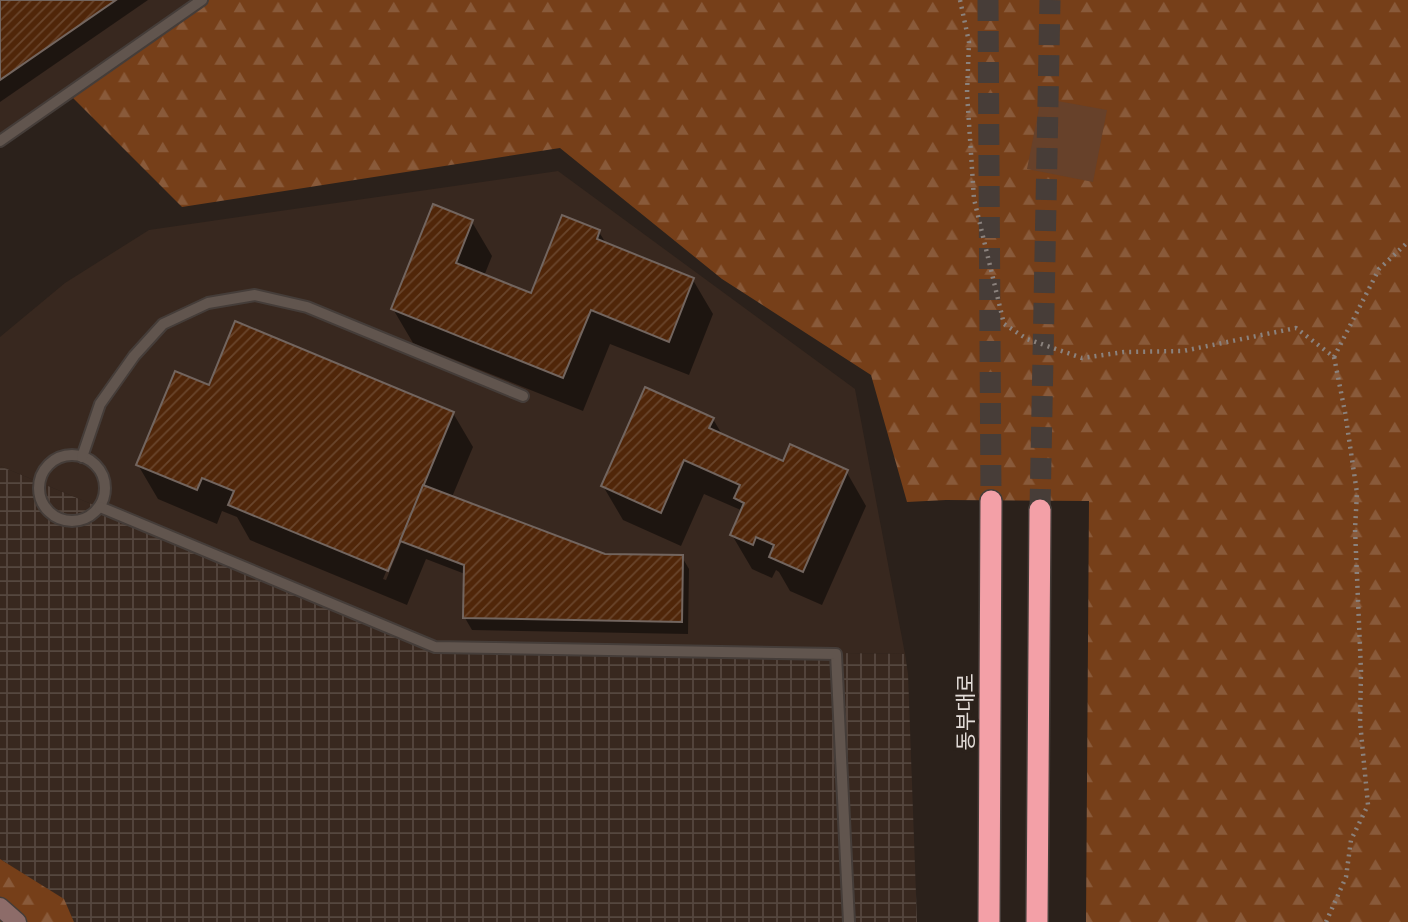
<svg xmlns="http://www.w3.org/2000/svg" width="1408" height="922" font-family="'Public Sans','Noto Sans KR',sans-serif">
<defs>
<pattern id="industrial-grid" width="8" height="8" patternUnits="userSpaceOnUse" patternTransform="scale(1.75)"><rect width="8" height="8" fill="#38281f"/><path d="M0 4h8M4 0v8" fill="none" stroke="#55473f"/></pattern>
<pattern id="forest-firs" width="22" height="20" patternUnits="userSpaceOnUse" patternTransform="scale(1.75)"><rect width="22" height="20" fill="#763f19"/><path d="M5 1l3.5 6h-7zM16 11l3.5 6h-7z" fill="#895a3a"/></pattern>
<pattern id="building-hatch" width="6" height="6" patternUnits="userSpaceOnUse" patternTransform="scale(1.75)"><rect width="6" height="6" fill="#502609"/><path d="M-1 1l2-2M0 6l6-6M5 7l2-2" fill="none" stroke="#69452c"/></pattern>
</defs>
<rect width="100%" height="100%" fill="#2b211b"/>
<g fill="#38281f">
<polygon points="0,0 204,0 0,144"/>
<polygon points="558,171 855,389 905,654 435,647 0,466 0,337 65,283 149,230"/>
</g>
<polygon fill="url(#industrial-grid)" points="0,466 435,647 905,654 908,674 917,922 74,922 63,899 0,859"/>
<g fill="url(#forest-firs)">
<polygon points="204,0 1408,0 1408,922 1086,922 1089,501 946,500 907,502 871,375 722,279 560,148 182,207 71,96"/>
<polygon points="0,859 64,899 74,922 0,922"/>
</g>
<polygon fill="#67412a" points="1041,98 1107,110 1093,182 1027,169"/>
<g fill="#0007" fill-rule="evenodd">
<polygon points="0,0 148,0 0,102"/>
<polygon points="472,222 492,256 484,276 532,295 599,232 607,245 693,280 713,314 689,375 610,344 583,411 413,343 393,309"/>
<path d="M210 387 453 413 473 447 452 497 605 556 682 557 689 569 688 634 472 630 465 618V574L426 559 407 605 250 540 237 517 222 511 217 524 158 499 138 465ZM400 538 402 541 386 580 383 579Z"/>
<polygon points="713,419 723,436 784,463 846,471 866,506 822,605 790,591 779,572 776,570 772,578 752,569 732,535 743,511 704,494 681,546 623,520 603,486"/>
</g>
<g fill="url(#building-hatch)" stroke="#72655f" stroke-width="2">
<polygon points="0,0 116,0 0,80"/>
<polygon points="433,204 473,220 456,263 531,293 562,215 600,230 597,239 694,278 669,342 591,310 563,378 391,309"/>
<polygon points="235,321 454,412 388,571 228,505 234,491 202,478 197,490 136,465 175,371 209,385"/>
<polygon points="645,387 714,418 709,428 783,461 790,444 848,470 803,572 769,557 774,545 756,537 753,545 730,535 744,503 734,498 740,485 684,460 661,513 601,486"/>
<polygon points="423,485 605,554 683,555 682,622 463,618 464,565 400,541"/>
</g>
<g fill="none" stroke-linecap="round" stroke-linejoin="round">
<g stroke="#473d38" stroke-width="21" stroke-dasharray="21 10" stroke-linecap="butt">
<polyline points="988,0 991,501"/>
<polyline points="1040,510 1050,0"/>
</g>
<g stroke="#453d39" stroke-width="14">
<g id="lane">
<polyline points="0,141 202,0"/>
<circle cx="72" cy="488" r="33"/>
<polyline points="82,457 100,404 134,356 163,324 208,303 255,295 307,307 523,396"/>
<polyline points="100,507 435,647 836,654 849,922"/>
</g>
</g>
<g stroke="#453d39" stroke-width="21">
<polyline id="secondary" points="0,907 17,922"/>
</g>
<g stroke="#453d39" stroke-width="24">
<g id="highway">
<polyline points="989,922 991,501"/>
<polyline points="1037,922 1040,510"/>
</g>
</g>
<g stroke="#8b827d" stroke-width="4.5" stroke-dasharray="2 5" stroke-linecap="butt">
<polyline points="960,0 969,42 967,93 974,199 1004,324 1027,339 1082,358 1124,352 1183,351 1296,328 1334,357 1379,269 1408,242"/>
<polyline points="1326,922 1346,877 1351,840 1368,805 1360,722 1361,671 1355,529 1357,493 1345,412 1334,357"/>
</g>
<use href="#lane" stroke="#61554e" stroke-width="10"/>
<use href="#secondary" stroke="#8d6c69" stroke-width="18"/>
<use href="#highway" stroke="#f3a0a7" stroke-width="21"/>
</g>
<g text-anchor="middle" stroke-width="7" stroke-linejoin="round" paint-order="stroke">
<g font-size="21" fill="#e4ddd9" stroke="#2b211b">
<text transform="translate(966 712) rotate(-90)" y="7">동부대로</text>
</g>
</g>
</svg>
